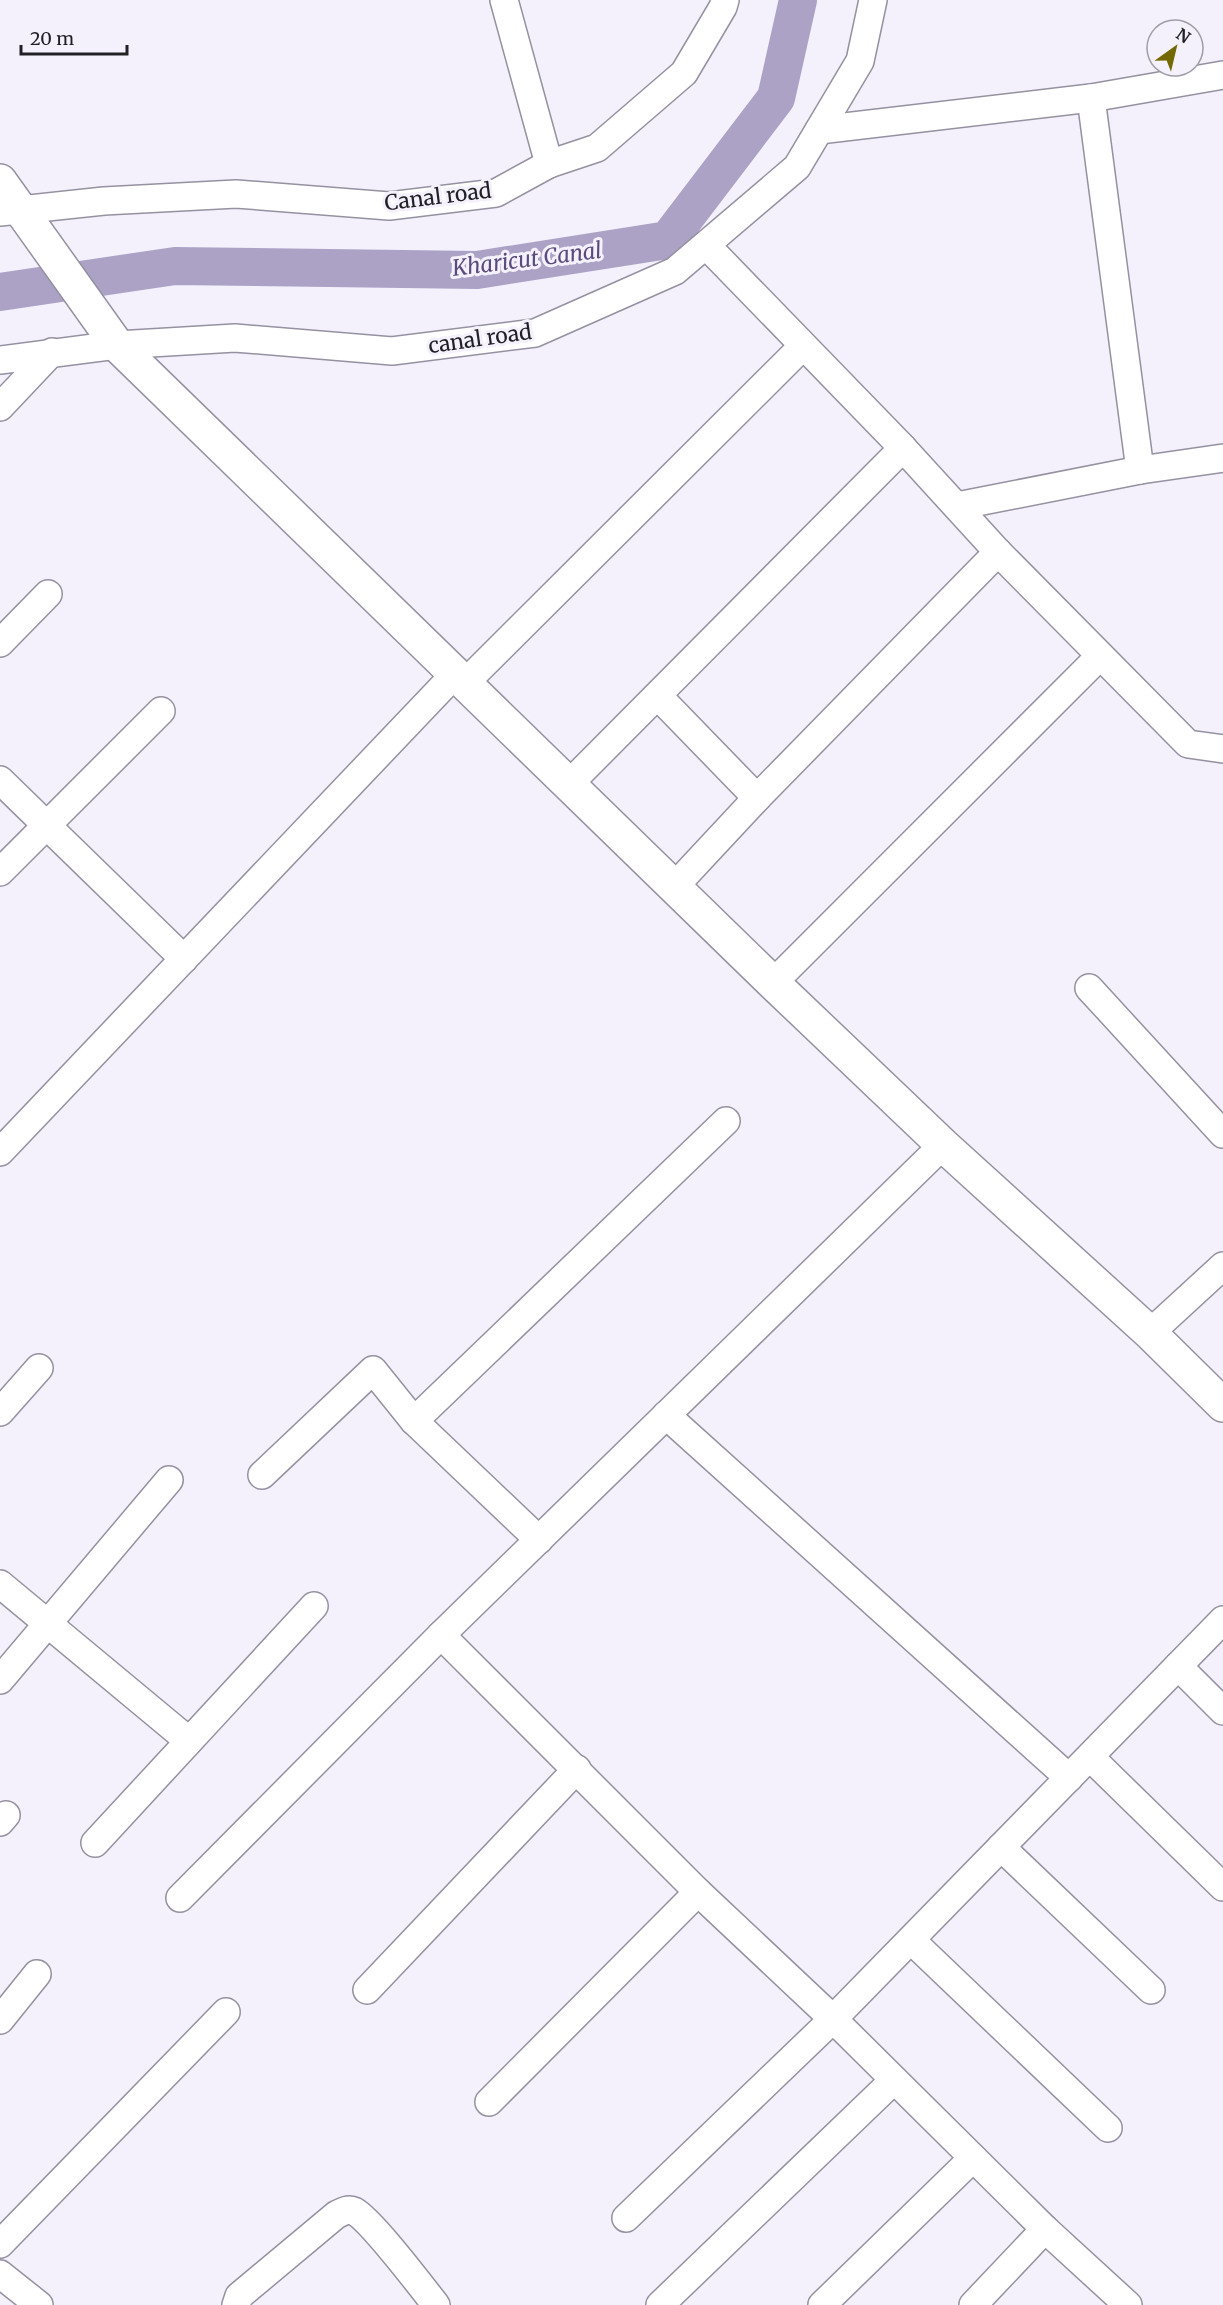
<svg xmlns="http://www.w3.org/2000/svg" width="1223" height="2305" font-family="Merriweather,serif">
<rect width="100%" height="100%" fill="#f4f1fd"/>
<g fill="none" stroke-linecap="round" stroke-linejoin="round">
<polyline stroke="#aca2c6" stroke-width="38" points="0,292 175,266 477,270 668,240 776,98 798,0"/>
<g stroke="#9591a0" stroke-width="30">
<g id="minor">
<polyline points="504,0 549,164"/>
<polyline points="1091,98 1140,470"/>
<polyline points="819,130 1091,98 1223,75"/>
<polyline points="0,212 104,201 236,194 389,206 496,193 549,164 597,148 684,73 723,7 725,0"/>
<polyline points="706,245 903,448 998,552 1188,744 1223,749"/>
<polyline points="0,360 117,345 235,338 392,351 535,333 675,271 797,167 860,61 873,0"/>
<polyline points="0,407 52,352"/>
<polyline points="957,506 1140,470 1223,458"/>
<polyline points="0,643 48,594"/>
<polyline points="465,683 803,346"/>
<polyline points="658,696 757,798"/>
<polyline points="0,780 184,959"/>
<polyline points="568,785 903,448"/>
<polyline points="0,872 161,711"/>
<polyline points="674,887 757,798 998,552"/>
<polyline points="773,983 1100,656"/>
<polyline points="1089,988 1223,1134"/>
<polyline points="0,1152 455,674"/>
<polyline points="1150,1333 1223,1266"/>
<polyline points="0,1412 39,1368"/>
<polyline points="666,1415 1069,1778"/>
<polyline points="414,1421 726,1121"/>
<polyline points="262,1475 373,1370 414,1421 539,1540"/>
<polyline points="0,1584 189,1741"/>
<polyline points="441,1635 698,1892 833,2019 1045,2229 1128,2305"/>
<polyline points="1178,1666 1223,1711"/>
<polyline points="0,1680 169,1480"/>
<polyline points="1090,1757 1223,1887"/>
<polyline points="0,1822 6,1815"/>
<polyline points="95,1843 314,1606"/>
<polyline points="1001,1847 1151,1990"/>
<polyline points="180,1898 441,1635 943,1145"/>
<polyline points="911,1940 1108,2128"/>
<polyline points="367,1990 577,1769"/>
<polyline points="0,2020 37,1974"/>
<polyline points="489,2102 698,1892"/>
<polyline points="626,2218 833,2019 1223,1620"/>
<polyline points="0,2244 226,2012"/>
<polyline points="0,2274 39,2305"/>
<path d="M236 2305 239 2296 336 2215C342 2212 348 2208 354 2211 371 2220 421 2286 436 2305"/>
<polyline points="660,2305 894,2080"/>
<polyline points="822,2305 973,2158"/>
<polyline points="973,2305 1045,2229"/>
</g>
</g>
<g stroke="#9591a0" stroke-width="36">
<polyline id="tertiary" points="0,181 117,345 773,983 943,1145 1150,1333 1223,1405"/>
</g>
<use href="#minor" stroke="#fff" stroke-width="27"/>
<use href="#tertiary" stroke="#fff" stroke-width="33"/>
</g>
<g text-anchor="middle" stroke-width="6" stroke-linejoin="round" paint-order="stroke">
<g font-size="21" fill="#212025" stroke="#f4f1fd">
<text transform="translate(438 197) rotate(-7)" y="7">Canal road</text>
<text transform="translate(480 339) rotate(-8)" y="7">canal road</text>
</g>
<g font-size="22" font-style="italic" fill="#5a4b7c" stroke="#f4f1fd">
<text transform="translate(527 259) rotate(-7)" y="8">Kharicut Canal</text>
</g>
</g>
<g transform="translate(1175 48) rotate(34)"><circle r="28" fill="#f4f1fd" stroke="#a09da7" stroke-width="1.5"/>
<path d="M0-4.5L10 22L0 15L-10 22Z" fill="#746901"/>
<text y="-9" font-size="16" font-weight="bold" text-anchor="middle" fill="#212025">N</text>
</g>
<path d="M21 45v9h106v-9" fill="none" stroke="#212025" stroke-width="3"/>
<text x="30" y="45" font-size="18" fill="#212025" stroke="#f4f1fd" stroke-width="4.5" paint-order="stroke">20 m</text>
</svg>
